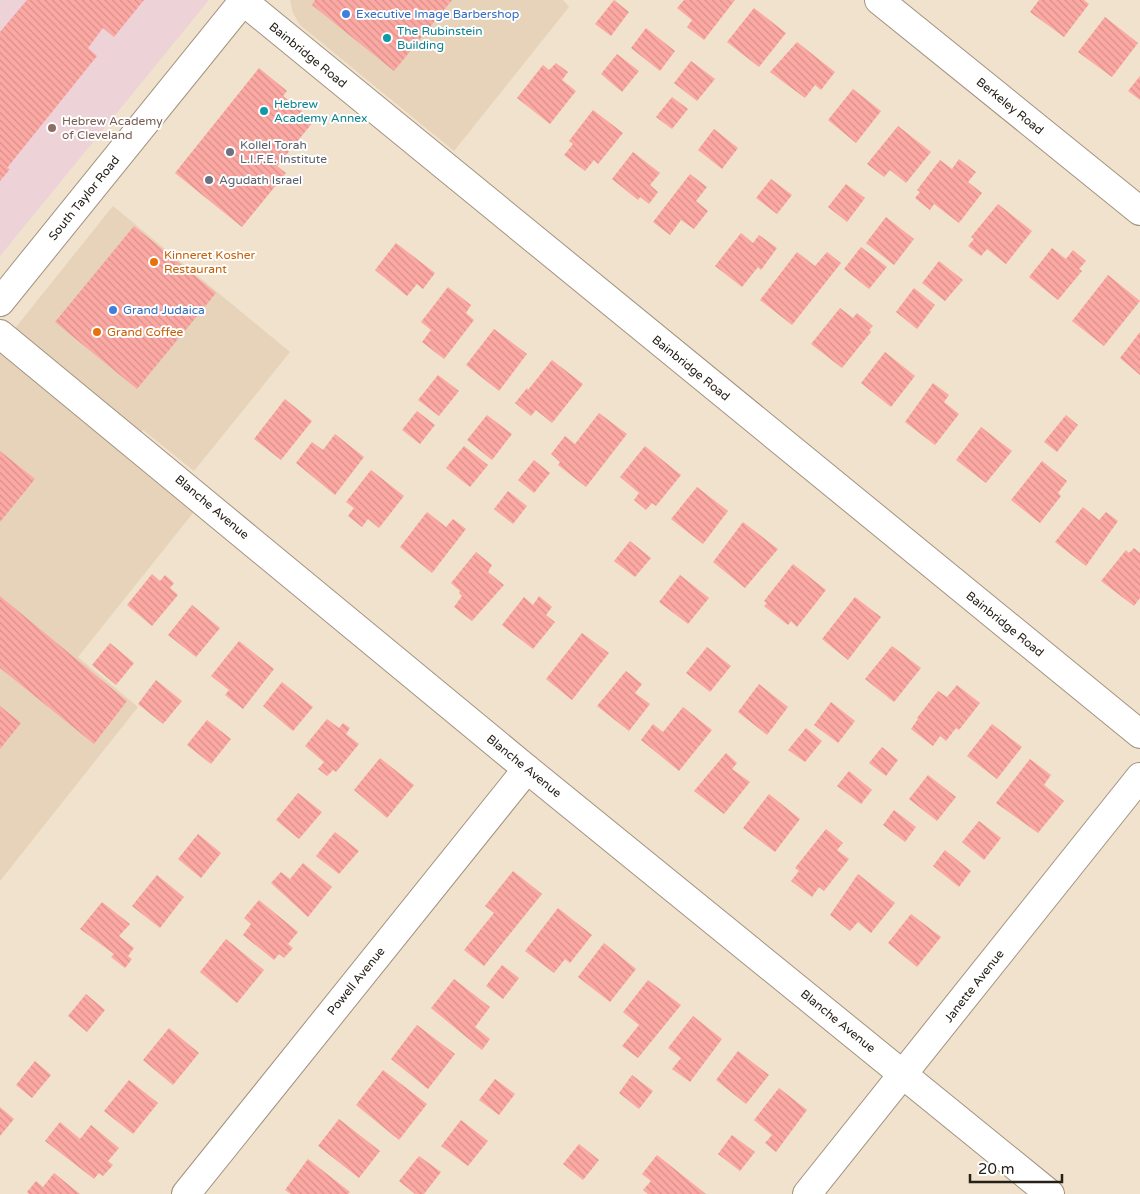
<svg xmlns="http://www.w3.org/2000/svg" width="1140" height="1194" font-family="'Varela Round',sans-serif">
<defs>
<pattern id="building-back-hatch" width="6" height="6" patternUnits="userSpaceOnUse" patternTransform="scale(1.25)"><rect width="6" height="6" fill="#fca8a3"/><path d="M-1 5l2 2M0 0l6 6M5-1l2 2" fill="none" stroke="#d8908c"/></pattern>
</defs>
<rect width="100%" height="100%" fill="#f1e2cd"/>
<g fill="#e7d3ba">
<polygon points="290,0 563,0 569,7 454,151 300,25 293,13"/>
<polygon points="113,206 290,352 194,471 143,430 123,455 193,513 78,657 138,707 0,881 0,347"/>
</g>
<polygon fill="#edd2d8" points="0,0 209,0 0,256"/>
<g fill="url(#building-back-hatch)">
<polygon points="27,0 144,0 114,37 103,28 88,48 97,56 7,168 10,169 0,181 0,32"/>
<polygon points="315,0 452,0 394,71 312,5"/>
<polygon points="614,0 629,12 611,36 595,24"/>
<polygon points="684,0 735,0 704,40 687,27 692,20 677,8"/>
<polygon points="1039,0 1084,0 1089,4 1064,37 1030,12"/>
<polygon points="754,8 786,33 759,67 727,42"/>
<polygon points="1105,17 1138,43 1112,77 1078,52"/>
<polygon points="646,28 675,51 660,71 631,48"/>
<polygon points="797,42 835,72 821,90 815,85 805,98 770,72"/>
<polygon points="617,54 639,71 622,92 601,74"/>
<polygon points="691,61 715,79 697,101 674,83"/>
<polygon points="556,63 568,72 562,80 576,91 550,124 517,98 543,65 549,70"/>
<polygon points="259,68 287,91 283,96 314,121 277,166 286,173 242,227 175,173"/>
<polygon points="1140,76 1140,100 1128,91"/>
<polygon points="853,89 881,111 856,143 828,120"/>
<polygon points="672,97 688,109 672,129 656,117"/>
<polygon points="593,110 623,133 598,164 594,160 585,171 564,155 573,144 569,141"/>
<polygon points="898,126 931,152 906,183 890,170 884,177 867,164"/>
<polygon points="714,129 738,148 722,169 698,150"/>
<polygon points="633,152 660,173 650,185 658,192 649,204 640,197 638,200 612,179"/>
<polygon points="959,159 976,172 968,182 982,193 959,223 934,204 930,210 915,198 920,192 917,190 940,160 952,169"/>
<polygon points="690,174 707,187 696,201 708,211 694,229 681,220 670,235 653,222"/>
<polygon points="771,179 792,195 777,214 756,198"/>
<polygon points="846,184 865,198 847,222 828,207"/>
<polygon points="998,204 1032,231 1006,264 987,249 981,256 968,246 974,239 971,237"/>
<polygon points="886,217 914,239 894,265 866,243"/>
<polygon points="134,226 216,293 137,389 55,322"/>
<polygon points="741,233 753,243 759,235 777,248 761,270 758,267 742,287 715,266"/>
<polygon points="396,243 435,273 423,289 417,284 407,296 375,270"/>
<polygon points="861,247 887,267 869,289 844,269"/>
<polygon points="1052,248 1066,259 1073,250 1086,261 1079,269 1082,271 1058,300 1029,277"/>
<polygon points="797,252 815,266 827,252 841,263 792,325 760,300"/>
<polygon points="939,261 963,280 945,301 922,283"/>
<polygon points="1108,275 1140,301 1104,346 1072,321"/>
<polygon points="448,287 471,305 466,313 474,320 444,359 422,342 431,330 421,322"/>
<polygon points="914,288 935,305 917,329 896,312"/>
<polygon points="840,308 853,318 857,313 873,326 869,330 871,332 842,368 811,344"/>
<polygon points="494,329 527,354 499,391 466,365"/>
<polygon points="1140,332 1140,375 1120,358"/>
<polygon points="885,352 915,376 891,407 861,383"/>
<polygon points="552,360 583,384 552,423 536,410 531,416 515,403 527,388 528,390"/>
<polygon points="438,375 459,391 439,416 418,400"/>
<polygon points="933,383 949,395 944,402 959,414 935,445 905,422"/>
<polygon points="285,399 312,421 281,460 254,439"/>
<polygon points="417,411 435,425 420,444 402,430"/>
<polygon points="599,413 627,434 586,487 558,465 560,462 551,454 565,436 575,444"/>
<polygon points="487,415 512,434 492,460 467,440"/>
<polygon points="1066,415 1078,425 1057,452 1044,442"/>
<polygon points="981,427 1012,451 986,483 956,460"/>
<polygon points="335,434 364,457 335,495 296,463 312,442 323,450"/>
<polygon points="464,446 488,465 470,487 446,468"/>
<polygon points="645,446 681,475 656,506 652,503 646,510 634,500 639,493 620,477"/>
<polygon points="0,451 35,479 0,522"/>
<polygon points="534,460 550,473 534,493 518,480"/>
<polygon points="1042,461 1067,481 1058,493 1061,496 1040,523 1011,500"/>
<polygon points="371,470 404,496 379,528 368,519 362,527 348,516 354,508 346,502"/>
<polygon points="697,487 728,511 703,544 671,519"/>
<polygon points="508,491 527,506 513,524 494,509"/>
<polygon points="1083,507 1099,520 1106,512 1118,521 1086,566 1055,542"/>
<polygon points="427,512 446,527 453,519 466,529 432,573 400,547"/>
<polygon points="743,522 778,549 745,588 713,562"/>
<polygon points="630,541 651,558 635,577 614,561"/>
<polygon points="1134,548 1140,553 1140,598 1134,606 1101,581 1126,550 1129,553"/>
<polygon points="476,552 492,565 488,572 504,585 472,621 454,607 462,596 459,593 460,591 451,583"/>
<polygon points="793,564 826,590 797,627 791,621 788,625 764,606 767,603 764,601"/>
<polygon points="152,574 160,581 165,575 174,583 170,588 178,595 152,626 127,605"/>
<polygon points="680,575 709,598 688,624 659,602"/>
<polygon points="0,596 127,701 94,744 0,668"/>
<polygon points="539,596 552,607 546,615 555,622 533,649 502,625 524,597 533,605"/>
<polygon points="855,597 881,617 848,660 822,639"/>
<polygon points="192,605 220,628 196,657 168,635"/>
<polygon points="582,633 609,653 572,700 546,679"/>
<polygon points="239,641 274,669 243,709 225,695 229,690 211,676"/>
<polygon points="110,643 134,663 116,685 92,665"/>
<polygon points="892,646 921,668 894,702 865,679"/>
<polygon points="707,647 731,666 710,692 686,673"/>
<polygon points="626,671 642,684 635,693 650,704 629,731 597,706"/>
<polygon points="156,680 182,701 163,724 138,704"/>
<polygon points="282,682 313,707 293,731 263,706"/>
<polygon points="759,684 788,707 767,735 738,712"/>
<polygon points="957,685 980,703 959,730 956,728 946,741 940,736 933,746 911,729 918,719 917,718 938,691 947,697"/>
<polygon points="831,702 855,721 838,743 814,725"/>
<polygon points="0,706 21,723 0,749"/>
<polygon points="683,707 712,730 679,771 641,740 653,724 663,732"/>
<polygon points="327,719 339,728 343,723 350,728 346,734 359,744 336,772 333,770 327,776 318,769 324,762 305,746"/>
<polygon points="207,720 231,739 211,764 187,745"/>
<polygon points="992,724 1022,747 997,779 967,756"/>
<polygon points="806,728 822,741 805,762 788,750"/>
<polygon points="882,747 898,760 886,776 869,763"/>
<polygon points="726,753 737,763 732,769 750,782 724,814 694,791"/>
<polygon points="380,758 414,785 387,818 354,790"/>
<polygon points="1030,759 1051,775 1044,785 1064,801 1038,833 996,803"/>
<polygon points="849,771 872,790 861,804 837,786"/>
<polygon points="928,775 956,797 937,821 909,799"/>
<polygon points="298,793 322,812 299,839 276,820"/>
<polygon points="769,794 800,819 775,852 743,828"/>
<polygon points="894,810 916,827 905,842 883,825"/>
<polygon points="979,821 1001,838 984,860 962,842"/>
<polygon points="826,829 843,843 837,850 849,859 824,891 819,887 812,897 791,881 799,871 795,868"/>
<polygon points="335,832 359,851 339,874 316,856"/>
<polygon points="198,834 221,853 201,878 178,859"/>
<polygon points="945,850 971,871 959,887 933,866"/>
<polygon points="303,863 332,887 308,917 271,883 281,872 290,879"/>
<polygon points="513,871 542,894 484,966 464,950 494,913 485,906"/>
<polygon points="858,874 895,903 871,933 858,922 850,931 830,915"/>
<polygon points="157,875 184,897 160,928 132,906"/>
<polygon points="259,900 298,932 288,944 293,948 284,958 279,954 274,960 243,935 251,924 244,918"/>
<polygon points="102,902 130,924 119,936 134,948 128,956 132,959 125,968 111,957 114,954 80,929"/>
<polygon points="558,908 592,935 570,963 565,959 554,973 525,951"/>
<polygon points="911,914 941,937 917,967 888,943"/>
<polygon points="226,939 264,970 237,1003 200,972"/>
<polygon points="604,943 636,969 610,1002 578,977"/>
<polygon points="502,965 519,978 503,999 486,986"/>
<polygon points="454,979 490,1007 475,1027 490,1039 482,1050 431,1008"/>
<polygon points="648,980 681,1005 638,1058 622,1046 639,1025 623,1012"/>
<polygon points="86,994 105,1010 87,1032 68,1016"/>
<polygon points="693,1016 722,1039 690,1082 672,1069 681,1058 668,1048"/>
<polygon points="417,1025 455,1054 428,1089 391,1059"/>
<polygon points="169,1028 199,1053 173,1085 143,1060"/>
<polygon points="738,1051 769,1075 746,1104 716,1080"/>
<polygon points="35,1061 51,1075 32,1098 16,1085"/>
<polygon points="383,1070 427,1104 399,1140 356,1105"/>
<polygon points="632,1075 653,1091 639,1109 619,1093"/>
<polygon points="495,1079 515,1094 499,1115 479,1100"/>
<polygon points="129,1080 158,1103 133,1134 104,1111"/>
<polygon points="779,1088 807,1110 776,1152 765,1143 772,1135 754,1120"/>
<polygon points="0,1107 14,1119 0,1136"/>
<polygon points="339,1119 380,1151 359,1178 318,1146"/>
<polygon points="461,1120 488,1141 468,1166 441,1146"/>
<polygon points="60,1122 80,1139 91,1125 119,1148 108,1161 113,1165 103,1176 99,1173 94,1179 45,1141"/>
<polygon points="732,1135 755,1152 740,1171 718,1154"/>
<polygon points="579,1144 599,1160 583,1180 563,1164"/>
<polygon points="657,1155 706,1194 648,1194 643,1190 651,1181 642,1174"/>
<polygon points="419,1156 441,1172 424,1194 415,1194 399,1181"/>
<polygon points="308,1159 350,1192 348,1194 291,1194 285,1190"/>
<polygon points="54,1173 80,1194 29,1194 27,1192 36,1181 43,1187"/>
</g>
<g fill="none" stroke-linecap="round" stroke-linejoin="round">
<g stroke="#a19380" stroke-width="30">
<g id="street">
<polyline points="879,0 1140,211"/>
<polyline points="243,1 1140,734"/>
<polyline points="0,334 527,769 1050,1194"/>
<polyline points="186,1194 527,769"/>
<polyline points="807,1194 1140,777"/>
</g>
</g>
<g stroke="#a19380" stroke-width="30">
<polyline id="secondary" points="0,302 244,0"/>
</g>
<use href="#street" stroke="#fff" stroke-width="28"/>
<use href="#secondary" stroke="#fff" stroke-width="28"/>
</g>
<g fill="#3f7fe0" stroke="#fff" stroke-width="2">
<circle cx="346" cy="14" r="5"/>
<circle cx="113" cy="310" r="5"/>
</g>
<g fill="#0f9aa8" stroke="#fff" stroke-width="2">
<circle cx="387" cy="38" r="5"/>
<circle cx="264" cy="111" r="5"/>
</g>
<circle fill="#8d6e63" stroke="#fff" stroke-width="2" cx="52" cy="128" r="5"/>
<g fill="#6b7280" stroke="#fff" stroke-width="2">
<circle cx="230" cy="152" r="5"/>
<circle cx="209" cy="180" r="5"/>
</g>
<g fill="#e8710a" stroke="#fff" stroke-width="2">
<circle cx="154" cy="262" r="5"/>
<circle cx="97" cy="332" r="5"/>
</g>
<g text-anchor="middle" stroke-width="4" stroke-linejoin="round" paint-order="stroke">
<g font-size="12" fill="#366cbe" stroke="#fff" text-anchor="start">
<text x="356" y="18">Executive Image Barbershop</text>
<text x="123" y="314">Grand Judaica</text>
</g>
<g font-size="12" fill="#0d838f" stroke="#fff" text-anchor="start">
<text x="397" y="35">The Rubinstein<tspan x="397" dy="14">Building</tspan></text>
<text x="274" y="108">Hebrew<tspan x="274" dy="14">Academy Annex</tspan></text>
</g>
<g font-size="12" fill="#262019" stroke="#fff">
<text transform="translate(308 55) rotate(39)" y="4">Bainbridge Road</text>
<text transform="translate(1010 106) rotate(39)" y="4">Berkeley Road</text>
<text transform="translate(84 198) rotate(-51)" y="4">South Taylor Road</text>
<text transform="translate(691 368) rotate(39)" y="4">Bainbridge Road</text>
<text transform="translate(212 507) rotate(40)" y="4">Blanche Avenue</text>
<text transform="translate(1005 624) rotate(39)" y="4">Bainbridge Road</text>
<text transform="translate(524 766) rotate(39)" y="4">Blanche Avenue</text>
<text transform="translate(356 981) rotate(-51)" y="4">Powell Avenue</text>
<text transform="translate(974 986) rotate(-52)" y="4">Janette Avenue</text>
<text transform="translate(838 1021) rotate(39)" y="4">Blanche Avenue</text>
</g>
<g font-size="12" fill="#785e54" stroke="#fff" text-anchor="start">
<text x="62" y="125">Hebrew Academy<tspan x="62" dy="14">of Cleveland</tspan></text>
</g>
<g font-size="12" fill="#5b616d" stroke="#fff" text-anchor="start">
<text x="240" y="149">Kollel Torah<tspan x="240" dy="14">L.I.F.E. Institute</tspan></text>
<text x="219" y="184">Agudath Israel</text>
</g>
<g font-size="12" fill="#c56008" stroke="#fff" text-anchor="start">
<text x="164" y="259">Kinneret Kosher<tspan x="164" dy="14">Restaurant</tspan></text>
<text x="107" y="336">Grand Coffee</text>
</g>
</g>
<path d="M970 1174v8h92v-8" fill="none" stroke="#262019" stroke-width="2.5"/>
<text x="978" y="1174" font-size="15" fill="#262019" stroke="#ffffff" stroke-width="4" paint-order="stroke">20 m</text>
</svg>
